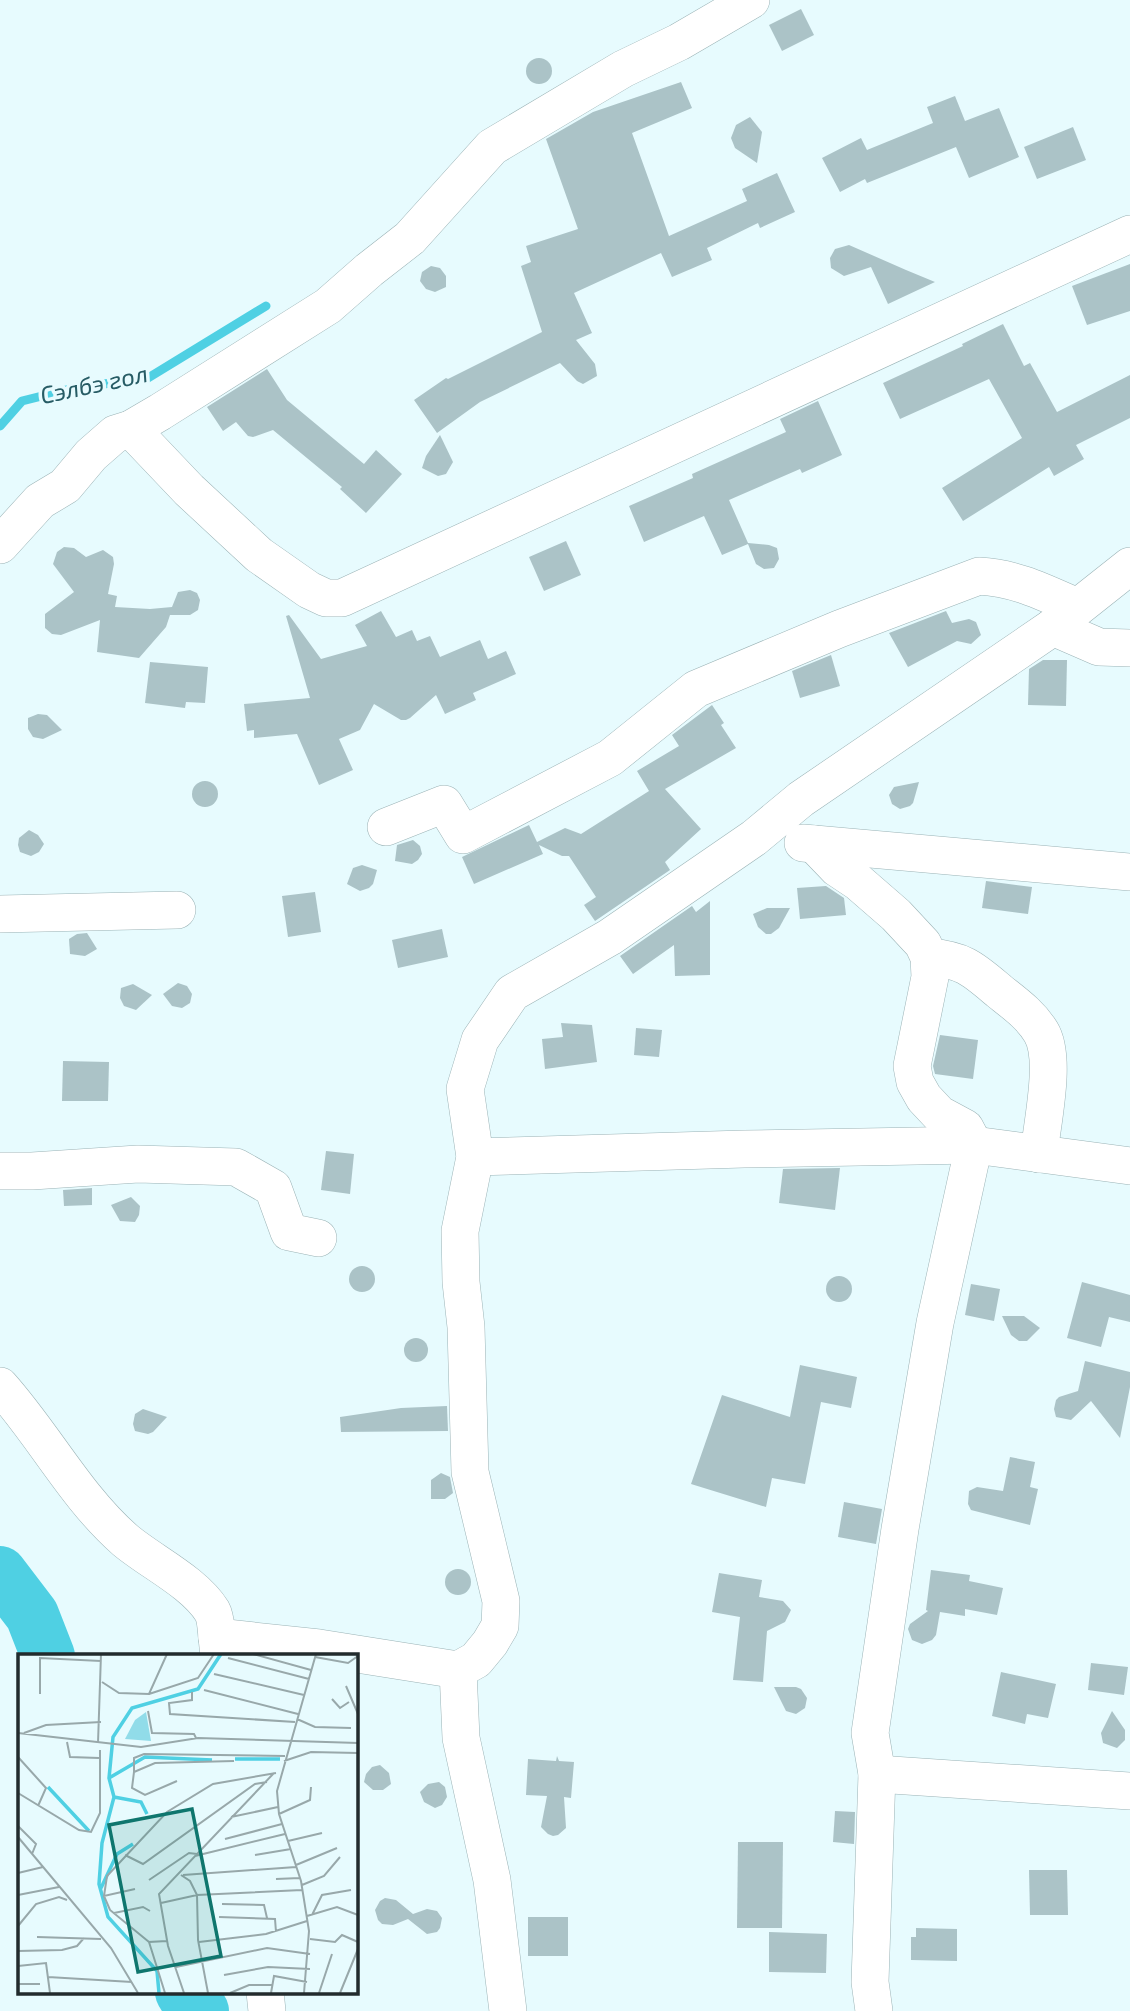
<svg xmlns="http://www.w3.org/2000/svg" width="1130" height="2011" font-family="'Exo 2',sans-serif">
<rect width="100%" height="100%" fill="#e7fbfe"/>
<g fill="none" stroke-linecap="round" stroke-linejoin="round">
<polyline stroke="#4fd0e3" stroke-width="9" points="0,426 22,401 74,388 148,378 266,306"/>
<g stroke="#4fd0e3" stroke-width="54">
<polyline points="0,1573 32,1615 48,1656"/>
<polyline points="182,1992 188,2002 202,2011"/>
</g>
</g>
<g fill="#abc3c7">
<polygon points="801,9 814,35 782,51 769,25"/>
<circle cx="539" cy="71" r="13"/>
<polygon points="681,82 692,108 632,133 669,236 747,201 742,189 777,173 795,212 760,228 758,223 707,248 712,260 672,277 661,253 574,293 592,333 576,340 595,364 597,376 583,384 577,381 560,363 480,402 437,433 414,400 446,378 448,379 542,332 521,266 531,262 526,246 578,229 546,139 593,112"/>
<polygon points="955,96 965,121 999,108 1019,157 969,178 956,147 867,183 865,179 840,192 822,158 861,138 867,150 933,123 927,107"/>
<polygon points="750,117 762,132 757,163 735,148 731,138 736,125"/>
<polygon points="1073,127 1086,160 1037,179 1024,147"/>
<polygon points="849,245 906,270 935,282 888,304 871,267 844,276 831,268 830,258 835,249"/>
<polygon points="1130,264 1130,311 1087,325 1072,286"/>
<polygon points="431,266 440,268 446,276 446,287 435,292 426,289 420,281 422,272"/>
<polygon points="1003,324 1024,366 1030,363 1057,412 1130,375 1130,418 1076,445 1084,459 1054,476 1049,467 963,521 942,488 1022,438 989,379 900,419 883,383 963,346 962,344"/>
<polygon points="267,369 287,400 364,464 376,450 402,474 366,513 340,489 342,487 273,430 253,437 248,436 236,422 223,431 207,407"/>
<polygon points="818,401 842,455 802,473 800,469 729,500 748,543 769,545 777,548 779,559 774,568 764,569 756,564 748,544 722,555 704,516 644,542 629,506 693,478 692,474 786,432 780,419"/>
<polygon points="440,435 453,462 446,474 438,476 422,468 426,456"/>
<polygon points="566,541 581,575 544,591 529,557"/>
<polygon points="64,547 74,548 86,557 103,550 113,557 114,564 108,594 117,596 115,607 150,609 172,607 178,592 190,590 197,593 200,600 198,610 190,615 170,615 166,627 139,658 97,652 100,620 61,635 52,634 45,628 45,614 74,592 53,564 57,552"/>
<polygon points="381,611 396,637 412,630 417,641 430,636 440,657 480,640 488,659 506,651 516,674 473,693 476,700 445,714 436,695 410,718 406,720 401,720 374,704 360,730 339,739 353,770 319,785 297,734 254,738 254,730 247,731 244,704 310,698 286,616 289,615 321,659 367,646 355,625"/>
<polygon points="946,611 952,623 969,619 976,622 981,635 971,644 957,641 908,667 889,633"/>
<polygon points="831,655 840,686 800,698 792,671"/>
<polygon points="1043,660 1067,660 1066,706 1028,705 1029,669"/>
<polygon points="150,662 208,667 205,703 186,702 185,708 145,703"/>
<polygon points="712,705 724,723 721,725 736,748 665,789 701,829 665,862 670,870 595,921 584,905 596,897 569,856 562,856 539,845 543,854 474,884 462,857 529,825 537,842 565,828 581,834 649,791 637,771 679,746 672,735"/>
<polygon points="38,714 47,715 62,730 43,739 33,737 28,729 28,718"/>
<circle cx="205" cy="794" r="13"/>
<polygon points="919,782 913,803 910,806 900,809 892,804 889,795 894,787"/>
<polygon points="29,830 38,835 44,844 39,852 31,856 20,852 18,845 19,838"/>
<polygon points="413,840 420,846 422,854 418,860 412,864 395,861 397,845"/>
<polygon points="362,865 377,870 373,884 369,888 360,891 347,884 353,868"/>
<polygon points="986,881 1032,887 1028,914 982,908"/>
<polygon points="826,886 844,898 846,915 800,919 797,888"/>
<polygon points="315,892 321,932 288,937 282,896"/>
<polygon points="710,901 710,975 675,976 674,945 633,974 620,956 692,906 696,912"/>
<polygon points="767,908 790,908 779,928 771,934 766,934 758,927 753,914"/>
<polygon points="442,929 448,957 398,968 392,940"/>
<polygon points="87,933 97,949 85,956 70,954 69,939 77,934"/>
<polygon points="178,983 187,986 192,994 190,1003 182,1008 172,1006 163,994"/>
<polygon points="133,984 152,995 136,1010 124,1006 120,998 121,988"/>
<polygon points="561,1023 592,1025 597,1062 545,1069 542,1039 563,1037"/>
<polygon points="636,1028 662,1030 659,1057 634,1055"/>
<polygon points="940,1035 978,1040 973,1079 935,1074 933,1066"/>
<polygon points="63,1061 109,1062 108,1101 62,1101"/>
<polygon points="326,1151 354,1154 350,1194 321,1190"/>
<polygon points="840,1168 835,1210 779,1203 783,1169"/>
<polygon points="92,1188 92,1205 64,1206 63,1190"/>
<polygon points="131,1197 140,1206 139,1215 135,1222 120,1221 111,1205"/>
<circle cx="362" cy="1279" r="13"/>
<circle cx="839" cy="1289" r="13"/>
<polygon points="1082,1282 1130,1295 1130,1322 1109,1317 1101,1347 1067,1338"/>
<polygon points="971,1284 1000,1289 994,1321 965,1315"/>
<polygon points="1002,1316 1024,1316 1040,1328 1027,1341 1019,1341 1011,1335"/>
<circle cx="416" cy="1350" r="12"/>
<polygon points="1085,1361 1130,1372 1130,1387 1120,1438 1091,1401 1071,1420 1056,1417 1054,1409 1056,1400 1059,1397 1078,1391"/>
<polygon points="800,1365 857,1377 851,1408 821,1402 805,1484 772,1478 766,1507 691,1484 722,1395 790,1417"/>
<polygon points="447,1406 448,1431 341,1432 340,1417 401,1408"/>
<polygon points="143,1409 167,1417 153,1432 148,1434 135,1431 133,1424 135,1414"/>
<polygon points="1010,1457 1035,1462 1030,1487 1038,1489 1030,1525 971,1510 968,1504 969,1491 977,1487 1003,1491"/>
<polygon points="441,1473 450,1477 453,1493 445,1499 431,1499 431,1480"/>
<polygon points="844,1502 882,1509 876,1544 838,1537"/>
<circle cx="458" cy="1582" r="13"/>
<polygon points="931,1570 970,1575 969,1581 1003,1588 997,1615 965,1609 965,1616 940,1612 936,1635 932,1640 922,1644 912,1640 908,1629 910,1624 928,1611 926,1610"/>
<polygon points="719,1573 762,1580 759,1597 783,1601 791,1610 785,1622 767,1631 763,1682 733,1680 740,1617 712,1612"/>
<polygon points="1091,1663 1128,1667 1124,1695 1088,1690"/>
<polygon points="1001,1672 1056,1684 1048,1718 1027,1714 1025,1724 992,1716"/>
<polygon points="774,1687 796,1687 801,1689 807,1698 805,1708 796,1714 786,1711"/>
<polygon points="1112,1711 1125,1730 1125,1740 1117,1748 1103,1743 1101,1733"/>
<polygon points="557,1756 559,1761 574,1762 571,1798 564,1797 566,1828 558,1835 553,1836 548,1834 541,1827 547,1796 526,1795 528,1759 556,1761"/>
<polygon points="380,1765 389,1773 391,1784 383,1790 373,1790 364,1782 366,1774 372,1767"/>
<polygon points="439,1782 445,1787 447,1797 442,1805 435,1808 424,1802 420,1792 428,1784"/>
<polygon points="835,1811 855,1812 854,1844 833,1842"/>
<polygon points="738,1842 783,1842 782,1928 737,1928"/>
<polygon points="1029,1870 1067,1870 1068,1915 1030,1915"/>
<polygon points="385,1898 396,1900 413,1914 427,1909 437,1911 442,1918 440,1928 437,1932 427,1934 408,1919 393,1925 382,1924 378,1920 375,1910 380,1901"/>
<rect x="528" y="1917" width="40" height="39"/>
<polygon points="916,1928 957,1929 957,1961 911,1960 911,1937 916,1937"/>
<polygon points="769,1932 827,1934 826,1973 769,1972"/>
</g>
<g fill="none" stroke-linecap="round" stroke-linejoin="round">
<g stroke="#9bb3b6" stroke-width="38">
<g id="minor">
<polyline points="131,429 189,490 259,555 309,590 326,598 342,598 1130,234"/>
<polyline points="0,545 40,501 65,486 91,455 115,434 131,429 160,412 328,306 369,270 410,238 492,147 623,69 679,42 751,0"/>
<polyline points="1053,627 1099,647 1130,648"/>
<path d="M386 827 444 804 463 835 610 758 696 689 839 629 979 576C1016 578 1043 592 1077 607"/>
<polyline points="803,843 1130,872"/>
<polyline points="814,844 837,868 858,882 896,915 923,944 929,957 930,977 912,1066 915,1082 924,1098 939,1114 965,1128 974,1145 935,1323 900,1529 870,1733 877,1774 870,1982 874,2011"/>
<polyline points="0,914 177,910"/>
<path d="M929 957C964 960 973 969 999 991 1014 1003 1031 1015 1041 1032 1057 1058 1042 1123 1039 1154"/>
<polyline points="475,1157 744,1149 974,1145 1130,1166"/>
<polyline points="0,1171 32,1171 138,1164 236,1167 273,1188 289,1232 318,1238"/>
<path d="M0 1386C44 1435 75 1496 125 1540 151 1562 194 1582 212 1611 216 1618 216 1629 217 1637"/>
<polyline points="219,1656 217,1637 319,1648 458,1670"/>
<polyline points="877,1774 1130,1791"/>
<polyline points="265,1992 267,2011"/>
<polyline points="508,2011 492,1880 461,1738 458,1670 476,1660 490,1643 500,1626 501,1601 470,1472 466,1327 461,1282 460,1231 475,1157 465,1089 480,1040 512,993 610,937 754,838 801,799 1053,627 1130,566"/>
</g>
</g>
<use href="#minor" stroke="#fff" stroke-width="37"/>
</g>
<g text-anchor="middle" stroke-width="7" stroke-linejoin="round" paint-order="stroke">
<g font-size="24" font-style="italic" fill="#275c65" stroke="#e7fbfe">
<text transform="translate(94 385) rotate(-12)" y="8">Сэлбэ гол</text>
</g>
</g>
<g transform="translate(18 1654)">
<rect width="340" height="340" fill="#e7fbfe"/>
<path d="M128 58 133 87 107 85 117 66Z" fill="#91dce9"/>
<path fill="none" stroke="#4fd0e3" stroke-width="3.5" d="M217 105H262M91 124 127 103 194 106M30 133 71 177M96 143 123 148 129 160M83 234 99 200 115 190M141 339 139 317 90 263 81 230 84 189 96 143 91 124 95 83 114 54 180 35 203 0"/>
<path fill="none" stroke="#98a8aa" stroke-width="2" d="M235 0 293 16M297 3 330 9 340 2M210 4 291 25M196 20 286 41M84 28 101 39 131 40 149 0M328 32 340 60M186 36 280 60M174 38V46L151 49 152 60 277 68M22 40V4L83 7M131 40 180 24 196 0M314 45 322 54 331 48M130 57 134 79 176 80 178 84M279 65 297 73 333 74M0 79 123 93 180 84 340 89M6 79 28 71 83 68M49 88 52 103 81 104M80 89 83 0M0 103 28 134 20 152M266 107 293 98 340 99M116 118V104L126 100 267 102M159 127 127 141 114 134 116 118 137 109 216 107M0 139 61 176 73 178 82 159V96M261 160 292 146 293 133M213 163 260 153M0 172 18 190 14 200M0 183 93 294 120 339M207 185 264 170M270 187 304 179M107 201 125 210 237 130 249 128M237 201 273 195M177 202 267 180M278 211 319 194M0 219 25 213M163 221 172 227 179 241 180 286 190 339M165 221 278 213M258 225 282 224M131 226 171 199 179 200M284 231 306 222 322 203M117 235 86 242 89 222 149 158 195 130 258 119M0 241 41 233M86 242 92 256 131 288M143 249 179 241 284 236M204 250 246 251 249 264M96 259 125 253 132 257M294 261 304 241 333 236M289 262 319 253 340 261M201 263 257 265 258 278M0 272 18 250 41 243 49 246M19 283 83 285M292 285 317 288 324 281 340 288M181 288 248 280 289 267M0 297 44 296 59 292 66 284M0 312 28 309 32 339M158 313 249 294 292 300M206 321 250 313 292 315M30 323 114 328M0 330H22M147 339 131 288 149 287M166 339 150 292 141 240 256 119M212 339 231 331H254M253 339 256 322 289 328M286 339 291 277 283 227 261 160 259 137 298 0M301 339 314 300M322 339 340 295"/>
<path fill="#0f766e" fill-opacity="0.15" stroke="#0f766e" stroke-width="3.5" d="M174 155 203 302 120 318 91 171Z"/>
<rect width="340" height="340" fill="none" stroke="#222b2d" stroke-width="3.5"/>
</g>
</svg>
